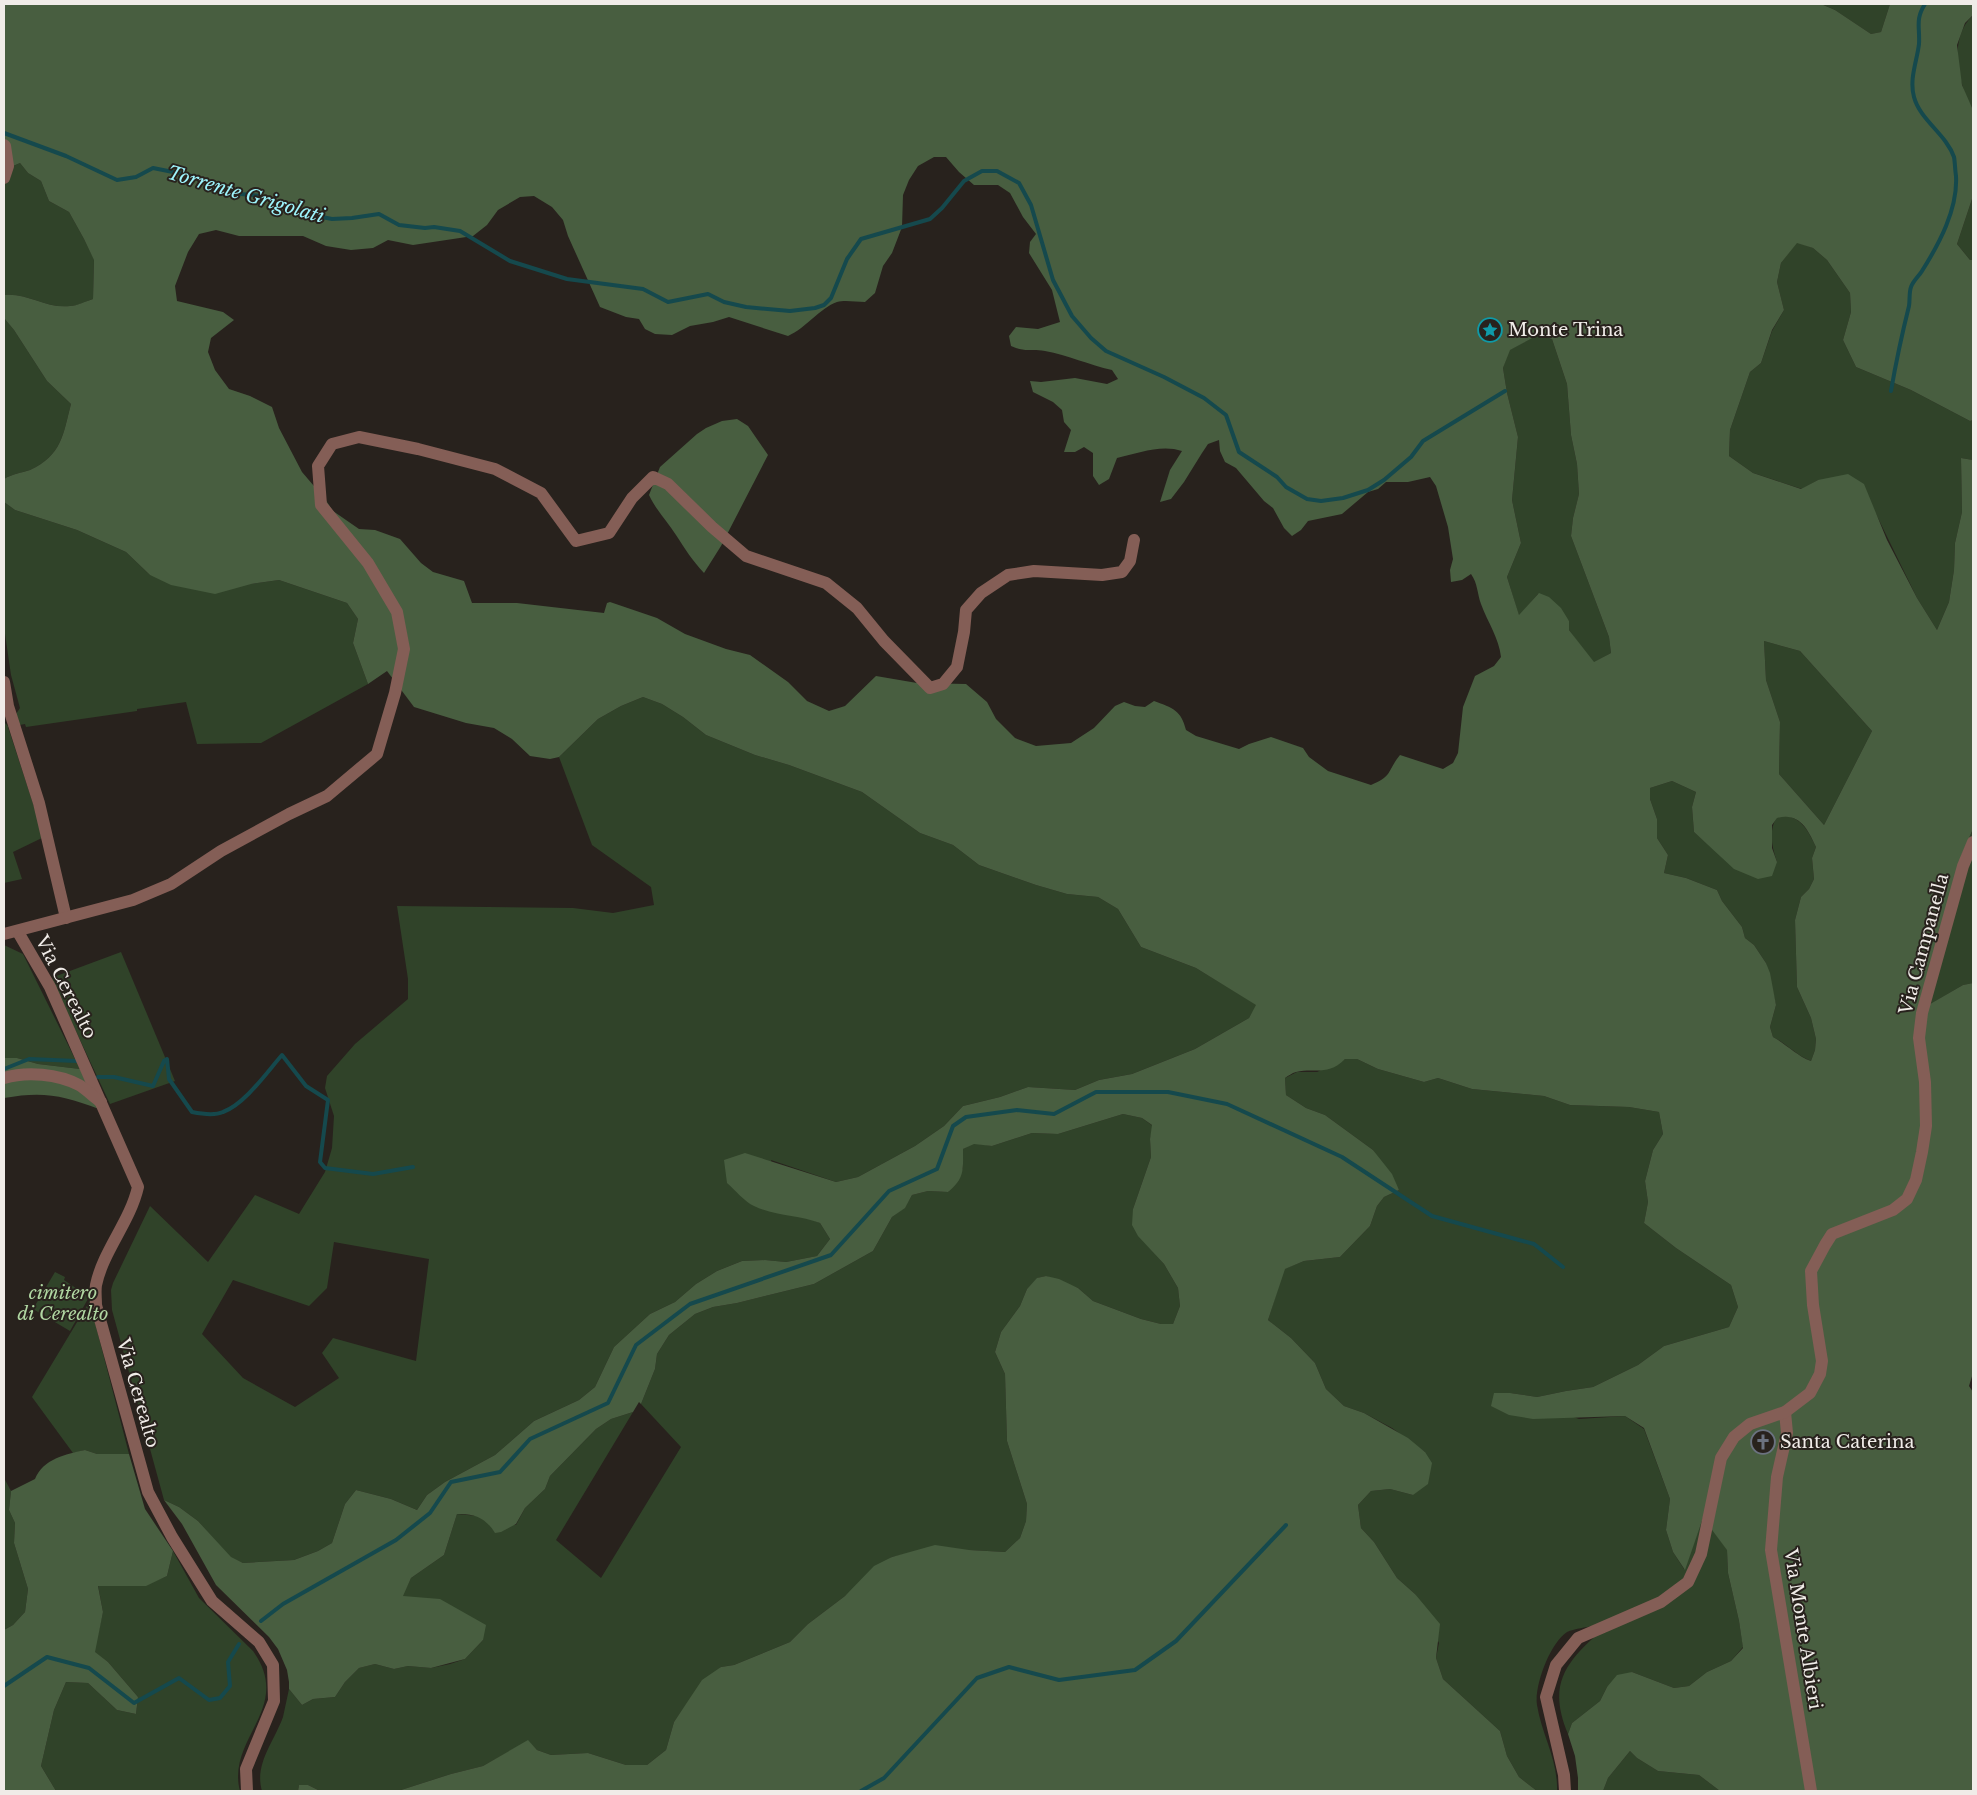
<svg xmlns="http://www.w3.org/2000/svg" width="1977" height="1795" font-family="'Libre Baskerville',serif">
<rect width="100%" height="100%" fill="#28221d"/>
<g fill="#304329" fill-rule="evenodd">
<polygon points="1821,4 1890,4 1881,32 1871,34 1835,10"/>
<path d="M1973 15V110C1957 82 1948 39 1973 15Z"/>
<path d="M20 163 28 173 41 181 49 201 69 212 84 239 94 259 93 299C86 301 78 306 70 306 47 309 26 292 4 295V170Z"/>
<polygon points="1973,196 1973,260 1970,260 1957,244"/>
<polygon points="1797,242 1813,248 1827,260 1850,293 1851,312 1843,340 1856,367 1911,390 1970,421 1973,420 1973,460 1961,458 1962,512 1955,543 1954,570 1949,602 1937,630 1917,598 1876,514 1818,480 1802,489 1753,473 1729,456 1730,430 1750,372 1761,363 1772,331 1784,310 1777,282 1781,263"/>
<path d="M4 318 14 330 47 381 71 404C63 435 62 455 30 470 21 473 12 474 4 479Z"/>
<polygon points="1538,335 1552,339 1567,384 1571,435 1577,464 1579,494 1573,518 1571,536 1609,637 1611,653 1593,663 1569,630 1569,621 1538,594 1519,616 1507,577 1521,543 1512,500 1518,437 1507,393 1503,368 1509,350"/>
<polygon points="4,502 15,510 77,530 126,552 150,575 251,584 279,580 347,603 358,619 353,643 368,684 261,743 197,744 186,702 137,709 137,711 26,727 25,724 8,727 44,837 13,852 22,879 4,883 4,722 8,726 20,708 11,675 4,627"/>
<polygon points="1764,641 1800,651 1872,731 1824,825 1779,774 1780,722 1766,680"/>
<path d="M643 697 662 704 683 717 706 735 755 755 789 765 862 792 920 833 953 845 979 865 1036 885 1067 894 1098 897 1118 909 1141 947 1196 968 1257 1005 1249 1018 1195 1049 1132 1074 1099 1080 1075 1090 1028 1087 1000 1097 963 1106 944 1126 915 1146 858 1177 836 1182 771 1160 784 1214 807 1218 820 1223 830 1239 817 1256 786 1262 765 1260 742 1261 717 1271 696 1284 675 1302 650 1314 614 1347 595 1387 579 1400 534 1421 495 1455 445 1482 427 1495 417 1510 391 1499 356 1490 345 1504 332 1543 318 1551 294 1560 243 1563 231 1558 198 1521 179 1507 164 1500 112 1310 111 1290 113 1283 150 1206 208 1262 255 1195 299 1214 325 1172 332 1148 334 1116 325 1088 327 1076 355 1044 408 999V979L397 906 573 908 613 913 654 905 651 887 592 845 559 757 598 719 621 706ZM334 1242 429 1259 416 1361 333 1338 322 1353 339 1378 295 1407 243 1378 202 1334 233 1280 309 1306 327 1288Z"/>
<path d="M1672 781 1696 792 1692 807 1694 832 1711 847 1777 862C1772 847 1768 831 1777 817 1799 812 1808 830 1816 847L1812 858 1814 879 1809 889 1801 897 1795 920 1797 987 1811 1018 1816 1039 1815 1050 1811 1061C1797 1056 1787 1044 1773 1037L1770 1027 1776 1005 1766 963 1754 945 1745 938 1742 927 1722 901 1717 890 1686 878 1664 873 1668 855 1657 838V819L1650 799V788Z"/>
<polygon points="1973,829 1973,983 1963,985 1917,1012 1962,854"/>
<polygon points="4,945 23,954 80,1069 38,1064 17,1058 4,1058"/>
<polygon points="121,952 175,1081 110,1104 51,978"/>
<path d="M1345 1059H1357L1378 1069 1424 1082 1438 1078 1472 1089 1544 1096 1570 1105 1629 1107 1659 1112 1663 1134 1653 1150 1645 1181 1648 1202 1644 1223 1676 1248 1731 1285 1738 1307 1729 1327 1664 1346 1638 1365 1593 1387 1566 1391 1537 1397 1510 1393 1579 1419 1625 1416 1644 1429 1670 1499 1666 1530 1673 1552 1684 1569 1703 1518 1727 1549 1728 1573 1739 1621 1743 1647 1731 1661 1707 1672 1689 1686 1674 1688 1632 1672 1607 1687 1600 1701 1572 1723 1568 1734C1545 1680 1570 1658 1609 1624 1602 1624 1572 1629 1567 1632 1550 1643 1534 1686 1537 1705 1542 1736 1558 1759 1557 1791H1537L1519 1777 1507 1756 1500 1731 1443 1679 1436 1658 1439 1643 1415 1594 1397 1578 1374 1542 1361 1528 1358 1505 1371 1491 1390 1489 1413 1495 1425 1452 1392 1428 1364 1413 1344 1406 1326 1389 1315 1363 1291 1338 1268 1320 1284 1269 1304 1261 1340 1257 1370 1226 1377 1206 1384 1197 1399 1190 1373 1150 1325 1115 1306 1108 1286 1095 1285 1078 1297 1072H1317Z"/>
<path d="M1123 1114 1142 1118 1153 1126 1150 1139 1151 1157 1133 1209 1139 1236 1164 1264 1178 1288 1180 1306 1173 1324H1161L1141 1319 1093 1301 1078 1288 1046 1276 1038 1278 1027 1289 1020 1306 1001 1332 995 1352 1005 1374 1007 1441 1027 1504 1026 1521 1020 1538 1005 1552 969 1550 914 1552 892 1557 845 1596 808 1624 790 1642 734 1665 721 1667 686 1705 674 1722 666 1750 647 1765H626L588 1753 551 1755 537 1750 528 1741 483 1766 451 1774 401 1790 320 1791 308 1785H299L298 1791H262C254 1764 274 1742 283 1717 285 1708 287 1698 289 1689L302 1705 313 1699 335 1697 345 1682 359 1668 375 1664 394 1669 408 1666 431 1668 450 1664 465 1659 483 1640 402 1596 411 1578 444 1555 457 1514 478 1516 490 1524 516 1525 525 1508 545 1489 550 1476 596 1429 611 1419 633 1412 556 1540 601 1578 681 1447 641 1404 655 1369 657 1354 669 1335 695 1314 713 1307 737 1303 814 1284 873 1251 892 1217 905 1207 912 1195 928 1191 948 1192 963 1168V1149L974 1143 992 1146 1032 1133 1058 1134Z"/>
<polygon points="55,1272 65,1277 64,1280 89,1297 70,1331 33,1309"/>
<polygon points="91,1299 92,1311 129,1454 97,1454 85,1450 73,1453 32,1397"/>
<polygon points="4,1478 11,1491 9,1510 15,1523 14,1543 28,1589 25,1612 13,1625 4,1630"/>
<path d="M173 1551 199 1598 253 1651C294 1708 226 1738 240 1791H56L41 1766 54 1710 66 1682 88 1683 117 1710 136 1714 138 1697 108 1662 94 1652 103 1612 98 1585H146L167 1576Z"/>
<polygon points="1630,1751 1637,1758 1658,1771 1699,1775 1720,1791 1603,1791 1608,1778"/>
</g>
<g fill="#485e40" fill-rule="evenodd">
<path d="M4 4H1821L1835 10 1871 34 1881 32 1890 4H1973V15L1965 23 1957 45 1962 85 1973 110V196L1957 244 1970 260H1973V420L1970 421 1911 390 1856 367 1843 340 1851 312 1850 293 1827 260 1813 248 1797 243 1781 263 1777 282 1784 310 1772 330 1761 363 1750 372 1730 430 1729 456 1753 473 1801 489 1818 480 1848 474 1864 484 1887 540 1917 598 1937 630 1949 602 1954 570 1955 543 1962 512 1961 458 1973 460V829L1962 854 1918 1011 1963 985 1973 983V1373L1969 1386 1973 1392V1791H1720L1699 1775 1658 1771 1637 1758 1630 1751 1608 1778 1603 1791H1578V1778L1575 1756 1568 1734 1572 1723 1600 1701 1607 1687 1617 1675 1632 1672 1674 1688 1689 1686 1707 1672 1731 1661 1743 1648 1739 1621 1728 1573 1727 1550 1703 1518 1685 1570 1673 1552 1666 1530 1670 1499 1644 1428 1625 1416 1533 1419 1509 1415 1491 1406 1494 1393H1510L1537 1397 1566 1391 1593 1387 1638 1365 1664 1346 1729 1327 1738 1307 1731 1285 1676 1248 1644 1223 1648 1202 1645 1181 1653 1150 1663 1134 1659 1112 1629 1107 1570 1105 1544 1096 1472 1089 1438 1078 1424 1082 1378 1069 1357 1059H1345C1327 1077 1315 1067 1296 1072 1292 1073 1288 1076 1285 1078L1286 1095 1306 1108 1325 1115 1373 1150 1392 1174 1399 1190 1384 1197 1377 1206 1370 1226 1340 1257 1304 1261 1285 1269 1268 1320 1291 1338 1315 1363 1326 1389 1344 1406 1364 1413 1408 1438 1425 1452 1432 1463 1428 1484 1413 1495 1390 1489 1371 1491 1358 1505 1361 1528 1374 1542 1397 1578 1415 1594 1440 1624 1436 1658 1443 1679 1500 1731 1507 1756 1519 1777 1537 1791H388L401 1790 451 1774 483 1766 528 1740 537 1750 551 1755 588 1753 626 1765H647L666 1750 674 1722 702 1680 721 1667 734 1665 790 1642 808 1624 845 1596 874 1566 892 1557 935 1545 969 1550 1005 1552 1020 1538 1026 1521 1027 1504 1007 1441 1005 1374 995 1352 1001 1332 1020 1306 1027 1289 1037 1278 1046 1276 1059 1279 1078 1288 1093 1301 1141 1319 1161 1324H1173L1180 1306 1178 1288 1164 1264 1138 1236 1132 1225 1133 1209 1151 1157 1150 1139 1152 1125 1142 1118 1123 1114 1058 1134 1032 1133 992 1146 974 1144 963 1149C963 1170 965 1178 948 1192L928 1191 912 1195 905 1208 892 1217 873 1251 814 1284 737 1303 713 1307 695 1314 669 1335 657 1354 655 1369 641 1404 639 1402 633 1412 611 1419 596 1429 550 1476 545 1489 525 1508 516 1524 501 1532 495 1533C486 1518 474 1513 457 1514L444 1555 411 1578 403 1596 440 1599 486 1625 483 1640 465 1659 431 1668 408 1666 394 1669 375 1664 359 1668 345 1682 335 1697 313 1699 302 1705 289 1689V1682L287 1670 278 1649 269 1637 216 1585 182 1524 164 1500 179 1507 198 1521 231 1557 243 1563 294 1560 318 1551 332 1543 345 1504 356 1490 391 1499 417 1510 427 1495 445 1482 495 1455 534 1421 579 1400 595 1387 614 1347 650 1314 675 1302 696 1284 717 1271 742 1261 765 1260 786 1262 817 1256 830 1239 820 1223C799 1215 775 1216 754 1206 745 1202 735 1190 727 1183L724 1160 745 1153 836 1182 858 1177 915 1146 944 1126 963 1106 1000 1097 1028 1087 1075 1090 1099 1080 1132 1074 1195 1049 1249 1018 1256 1005 1196 968 1141 947 1118 909 1098 897 1067 894 1036 885 979 865 953 845 920 833 862 792 789 765 755 755 706 735 683 717 662 704 643 697 621 706 598 719 559 757 550 759 530 756 512 739 494 728 466 723 414 707 387 671 368 684 353 643 358 619 347 603 279 580 251 584 215 594 171 585 150 575 126 552 77 530 15 510 4 502V479C12 474 21 473 30 470 62 455 63 435 71 404L47 381 14 330 4 318V295C26 292 47 309 70 306 77 306 86 301 93 299L94 260 84 239 69 212 49 201 41 181 28 173 20 163 4 170ZM934 157H946L959 172 974 185H998L1010 193 1023 217 1036 234 1030 242 1029 253 1052 290 1060 322 1038 329 1016 327 1009 336 1011 346C1026 353 1030 348 1045 351 1068 355 1089 365 1112 370L1118 379 1107 384 1075 378 1041 382 1030 381 1033 392 1053 402 1062 410 1064 422 1071 430 1064 452H1075L1084 447 1093 453V476L1099 485 1109 479 1117 458C1138 453 1162 444 1182 451L1170 470 1160 502 1171 499 1184 482 1202 453 1208 444 1219 440 1220 451 1225 462 1236 468 1264 501 1273 508 1284 528 1292 536 1301 530 1308 521 1342 514 1368 492 1378 489 1386 482H1408L1430 477 1436 486 1448 527 1453 559 1450 570 1451 582 1462 580 1471 574C1478 584 1477 593 1481 604 1488 623 1499 638 1501 657L1494 666 1475 676 1463 707 1458 753 1453 763 1443 769 1400 755C1387 771 1393 776 1371 785L1328 771 1309 757 1303 748 1271 737 1249 744 1239 749 1196 736 1186 730C1181 710 1173 708 1154 701L1145 707 1135 706 1124 702 1115 706 1094 728 1071 743 1036 746 1015 738 996 719 987 702 966 684 917 683 876 676 845 706 829 711 807 701 788 682 750 655 726 649 685 634 657 618 610 602 607 603 604 613 517 603H472L464 581 433 572 421 563 400 539 375 530 359 529 333 511 325 499 302 472 279 428 272 407 250 396 229 389 215 370 208 352 211 338 234 320 223 312 177 301 175 286 188 252 199 234 216 230 239 236H303L326 246 351 250 373 248 388 240 413 245 473 236 487 225 498 210 520 197 534 196 552 207 563 220 568 236 600 307 626 317 639 319 645 329 655 334 672 335 690 326 713 322 729 317 788 336C806 328 820 308 837 302 845 300 856 302 865 302L875 293 883 266 892 253 902 227 903 195 909 180 918 166ZM1538 335 1552 339 1567 384 1571 435 1577 464 1579 494 1573 518 1571 536 1609 637 1611 653 1594 662 1569 630V621L1561 608 1549 597 1539 593 1519 615 1507 577 1521 543 1512 500 1518 437 1507 393 1503 368 1510 350ZM1764 641 1800 651 1872 731 1824 825 1779 774 1780 722 1766 680ZM1672 781 1696 792 1692 807 1694 832 1734 869 1758 879 1772 876 1777 862 1772 848V825L1777 818C1800 812 1808 830 1816 847L1812 858 1814 879 1809 889 1801 897 1795 920 1797 987 1811 1018 1816 1039 1815 1050 1811 1061C1797 1056 1786 1044 1773 1037L1770 1027 1776 1005 1770 973 1766 963 1754 945 1745 938 1742 927 1722 901 1717 890 1686 878 1664 873 1668 855 1657 838V819L1650 799V788Z"/>
<path d="M737 419 748 426 768 455 721 546 704 573C692 560 685 549 676 535 667 521 656 510 649 495L660 467 697 434 706 428 722 421Z"/>
<path d="M4 1058H17L38 1064 80 1069 99 1109C63 1095 42 1091 4 1098Z"/>
<path d="M85 1450 97 1454H129L145 1509 173 1551 167 1576 146 1586H98L103 1612 95 1652 108 1662 138 1697 136 1714 117 1710 88 1683 66 1682 54 1710 41 1766 56 1791H4V1630L13 1625 25 1612 28 1589 14 1543 15 1523 9 1510 11 1491 35 1479C43 1459 66 1454 85 1450Z"/>
<polygon points="299,1785 308,1785 320,1791 298,1791"/>
</g>
<g fill="none" stroke-linecap="round" stroke-linejoin="round">
<g stroke="#15494d" stroke-width="4">
<polyline points="4,133 66,156 117,180 136,177 153,168 188,175 241,194 260,196 277,203 292,211 332,219 352,218 379,214 399,225 425,228 434,227 460,231 510,261 567,279 643,289 668,302 708,294 724,302 746,307 790,311 815,308 824,305 831,298 847,259 861,239 930,219 942,208 964,181 982,171 997,171 1019,183 1031,205 1053,280 1072,316 1091,338 1106,351 1164,377 1204,398 1226,415 1239,452 1277,477 1286,487 1307,499 1321,501 1343,498 1368,490 1384,480 1411,457 1423,441 1505,391"/>
<path d="M1891 391C1896 362 1902 334 1909 306 1910 300 1909 292 1911 287 1913 281 1919 276 1922 271 1939 244 1958 209 1956 176 1955 170 1955 162 1954 157 1946 134 1920 120 1914 97 1909 79 1917 61 1919 44 1920 26 1915 20 1925 4"/>
<polyline points="4,1069 29,1059 77,1061"/>
<path d="M98 1077H114L153 1086 164 1061 167 1059 169 1079 192 1112C202 1114 214 1116 223 1112 245 1104 267 1072 282 1055L306 1086 328 1100 320 1162 325 1168 373 1174 413 1167"/>
<polyline points="261,1621 283,1604 396,1540 430,1513 451,1482 500,1472 530,1439 608,1403 636,1345 690,1304 831,1255 889,1191 937,1169 953,1126 966,1117 1017,1110 1054,1114 1096,1092 1168,1092 1227,1104 1342,1157 1432,1216 1534,1244 1563,1267"/>
<polyline points="4,1686 47,1657 89,1668 134,1703 179,1678 209,1700 220,1698 230,1686 228,1662 239,1644"/>
<polyline points="861,1791 884,1778 977,1678 1009,1667 1059,1680 1135,1670 1176,1641 1286,1525"/>
</g>
<g stroke="#845e56" stroke-width="12">
<polyline points="4,145 5,146 8,166 4,178"/>
<polyline points="4,682 8,706 39,803 66,918"/>
<path d="M18 932 50 987 138 1187C130 1222 103 1251 96 1285 95 1291 96 1298 96 1305L148 1492 172 1537 212 1601 259 1642 273 1665 274 1701 246 1769 247 1791"/>
<polyline points="4,934 133,900 171,884 221,851 289,814 327,796 377,754 395,693 404,649 397,612 368,563 321,505 318,466 332,444 359,437 418,449 495,469 541,493 576,541 609,533 632,498 653,477 668,484 712,527 746,556 826,583 857,608 884,641 930,688 943,684 957,667 964,632 966,610 981,593 1008,575 1034,571 1102,575 1122,572 1130,561 1134,540"/>
<path d="M4 1078C27 1071 58 1074 79 1085 87 1090 94 1097 101 1102"/>
<polyline points="1785,1412 1787,1433 1777,1477 1771,1550 1811,1791"/>
<polyline points="1565,1791 1564,1775 1546,1697 1556,1665 1578,1638 1661,1602 1688,1582 1701,1554 1721,1458 1734,1437 1750,1424 1785,1412 1810,1393 1820,1374 1822,1361 1813,1305 1811,1271 1825,1245 1832,1234 1893,1210 1907,1199 1916,1180 1922,1152 1926,1126 1925,1082 1919,1038 1922,1013 1963,866 1973,842"/>
</g>
</g>
<defs>
<g id="sight-ring" transform="scale(1.25)"><circle r="9.5" fill="#28221d" stroke="#0f9aa8" stroke-width="1.5"/><path d="M0-6L1.8-2.2L6-1.7L2.9 1.2L3.7 5.4L0 3.3L-3.7 5.4L-2.9 1.2L-6-1.7L-1.8-2.2Z" fill="#0f9aa8"/></g>
<g id="church-ring" transform="scale(1.25)"><circle r="9.5" fill="#28221d" stroke="#6b7280" stroke-width="1.5"/><path d="M-1.2-6h2.4v3.5h3.3v2.4h-3.3V6h-2.4V-.1h-3.3v-2.4h3.3Z" fill="#6b7280"/></g>
</defs>
<g fill-rule="evenodd">
<use href="#sight-ring" x="1490" y="330"/>
<use href="#church-ring" x="1763" y="1442"/>
</g>
<g text-anchor="middle" stroke-width="4" stroke-linejoin="round" paint-order="stroke">
<g font-size="18" fill="#f0ece8" stroke="#28221d" text-anchor="start">
<text x="1508" y="336">Monte Trina</text>
<text x="1780" y="1448">Santa Caterina</text>
</g>
<g font-size="18" fill="#f0ece8" stroke="#28221d">
<text transform="translate(1924 944) rotate(-75)" y="6">Via Campanella</text>
<text transform="translate(66 987) rotate(63)" y="6">Via Cerealto</text>
<text transform="translate(138 1393) rotate(74)" y="6">Via Cerealto</text>
<text transform="translate(1803 1629) rotate(81)" y="6">Via Monte Albieri</text>
</g>
<g font-size="18" font-style="italic" fill="#b0d7a2" stroke="#28221d">
<text x="63" y="1299">cimitero<tspan x="63" dy="21">di Cerealto</tspan></text>
</g>
<g font-size="19" font-style="italic" fill="#9ef4fc" stroke="#28221d">
<text transform="translate(246 194) rotate(16)" y="7">Torrente Grigolati</text>
</g>
</g>
<rect width="1977" height="1795" fill="none" stroke="#f0ece8" stroke-width="10"/>
</svg>
